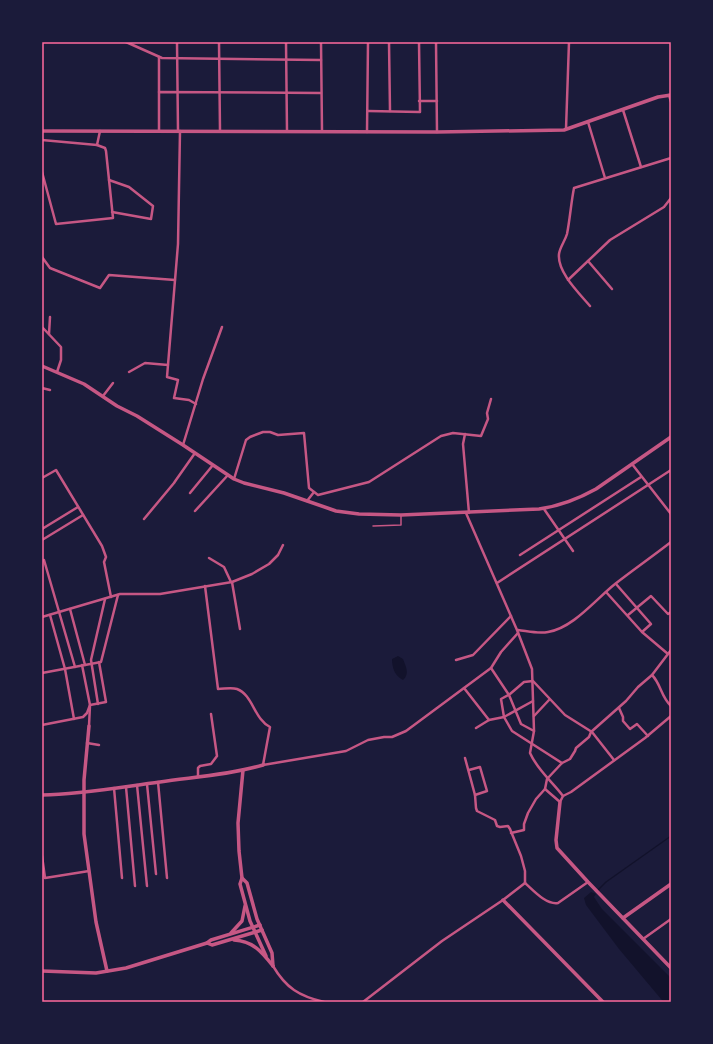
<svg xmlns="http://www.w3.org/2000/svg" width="713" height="1044" font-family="Manrope,sans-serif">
<rect width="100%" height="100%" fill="#1b1b3a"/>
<g fill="#12122b">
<path d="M398 656 403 659C406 667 410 674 403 680 395 676 392 668 392 659Z"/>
<polygon points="591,892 596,894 594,897 602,909 671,978 671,1002 664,1002 661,999 619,949 586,905 584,898"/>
</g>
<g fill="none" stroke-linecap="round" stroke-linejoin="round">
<polyline stroke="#12122b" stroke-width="1.5" points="598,890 606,882 671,836"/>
<polyline stroke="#c65784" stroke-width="1.5" points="373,526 401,525 401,515"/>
<g stroke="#c65784" stroke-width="2.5">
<polyline points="126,42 162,58 321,60"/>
<polyline points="177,42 178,131"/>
<polyline points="219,42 220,131"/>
<polyline points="286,42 287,131"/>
<polyline points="321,42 322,131"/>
<polyline points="389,42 390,111"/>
<polyline points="436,42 437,132"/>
<polyline points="159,57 159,92"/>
<polyline points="669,95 671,102"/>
<polyline points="419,101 437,101"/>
<polyline points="623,110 641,167"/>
<polyline points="368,111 420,112 419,42"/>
<polyline points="588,122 605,178"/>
<polyline points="566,129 569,42"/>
<polyline points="159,131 159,92 321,93"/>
<polyline points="180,131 178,244 167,377 178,380 174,398 189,400 196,404"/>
<polyline points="367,132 368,42"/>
<polyline points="42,140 97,145 105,148 106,151 113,218 56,224 42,172"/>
<polyline points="97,145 100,131"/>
<polyline points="109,180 129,187 153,206 151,219 112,212"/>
<polyline points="42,257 50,268 100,288 109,275 175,280"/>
<polyline points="588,261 612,289"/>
<polyline points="568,280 610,240 664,207 671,198"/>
<path d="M590 306C579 293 557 272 559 254 560 247 565 241 567 234 570 219 571 203 574 188L671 158"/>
<polyline points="43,328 61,347 61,360 57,372"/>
<polyline points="49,334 50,317"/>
<polyline points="129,372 145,363 168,365"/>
<polyline points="42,388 50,390"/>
<polyline points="103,396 113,383"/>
<polyline points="465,434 463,444 469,513"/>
<polyline points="183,445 203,379 222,327"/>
<polyline points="632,464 671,514"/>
<polyline points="42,478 56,470 102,546 106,557 104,562 111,597"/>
<polyline points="234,479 246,440 250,437 263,432 270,432 278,435 304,433 309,488 318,495 369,482 441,436 453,433 481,436 488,419 487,413 491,399"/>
<polyline points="190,493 213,465"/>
<polyline points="307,501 314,492"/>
<polyline points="544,509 573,551"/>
<polyline points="195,511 228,475"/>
<path d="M466 513 517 630 532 669 534 731 530 753C538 771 552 781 563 796"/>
<polyline points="144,519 174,483 176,480 195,453"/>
<polyline points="42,529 78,507"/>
<polyline points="42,540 83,515"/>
<polyline points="520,555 641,477"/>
<polyline points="209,558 224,567 231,582"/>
<polyline points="44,560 75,667"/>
<polyline points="232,582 240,629"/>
<polyline points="497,583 671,470"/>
<polyline points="616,584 651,624 642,632"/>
<path d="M205 586 218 689C224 689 231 687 237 689 253 695 254 719 270 727L263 765 346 751 368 740 384 737H392L406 731 491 668 501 652 518 633"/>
<polyline points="606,592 642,632 668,654"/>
<polyline points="70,609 85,665"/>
<polyline points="50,615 65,669 74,719"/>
<polyline points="628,615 651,596 668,614 671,612"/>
<polyline points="42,617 120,594 160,594 232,582 252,574 269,564 278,555 283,545"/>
<path d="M518 630C527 631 538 634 548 632 573 628 595 600 615 584 633 570 653 556 671 542"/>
<polyline points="456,660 473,655 511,616"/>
<polyline points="82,665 90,705 89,726"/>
<polyline points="491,668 509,695 521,724 534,731"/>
<polyline points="42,673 101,662 118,595"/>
<path d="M652 675C661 684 661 697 671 706"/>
<polyline points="464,688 489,720"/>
<polyline points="98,704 91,660 105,599"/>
<polyline points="619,708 623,717 623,721 630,729 637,724 648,736"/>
<polyline points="534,716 549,700"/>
<polyline points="42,725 83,717 87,713 90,705 106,702 99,662"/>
<polyline points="476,728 489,720 504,717 533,701"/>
<polyline points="87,743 99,745"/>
<polyline points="465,758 475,795 476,808 477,811 495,820 497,826 500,827 508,826 510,829 521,856 525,871 525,883"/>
<polyline points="562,763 512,731 504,717 501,699 510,694 524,682 533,681 565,715 592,732 614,760"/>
<polyline points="469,770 480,767 487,791 475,795"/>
<polyline points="198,777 198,768 200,766 211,764 217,756 211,714"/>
<polyline points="158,782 167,878"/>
<polyline points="147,784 156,874"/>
<polyline points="137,785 147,886"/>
<polyline points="126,787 135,886"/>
<polyline points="114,788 122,878"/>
<polyline points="545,789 560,802 563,796 571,792 645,738 671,716"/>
<polyline points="511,833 524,830 524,824 528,813 536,799 545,789 547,779 562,763 570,759 575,751 576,748 589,737 591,732 626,701 638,687 652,675 671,650"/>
<polyline points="42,856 45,878 89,871"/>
<path d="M525 883C533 890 546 905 558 903L588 882"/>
<polyline points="643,939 671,919"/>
<path d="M273 966C286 988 299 996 324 1002"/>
<polyline points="363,1002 442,941 503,900 525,883"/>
</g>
<g stroke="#c65784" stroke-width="3.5">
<polyline points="42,131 437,132 564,130 658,97 671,95"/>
<path d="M42 366 84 384 117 406 137 416 183 445 234 479 244 483 284 493 336 511 359 514 401 515 539 509C560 506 578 499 596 489L671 437"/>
<polyline points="89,726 84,780 84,834 96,922 107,971"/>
<polyline points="243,770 238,823 239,851 242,878 240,884 250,921 266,956"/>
<path d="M42 795C82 794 121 787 160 782 194 777 229 775 263 765"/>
<polyline points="560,802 556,840 557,848 588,882 671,968"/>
<polyline points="242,878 247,883 257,919 272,953 273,966"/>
<polyline points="503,900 603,1002"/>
<polyline points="623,918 671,884"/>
<polyline points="231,933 242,921 245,906"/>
<path d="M234 940C253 941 262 952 273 966"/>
<polyline points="207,943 212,945 262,930"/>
<polyline points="42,971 96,973 126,968 207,943 211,940 260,925"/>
</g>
</g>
<rect width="713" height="1044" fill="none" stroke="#1b1b3a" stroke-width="86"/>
<rect x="43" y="43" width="627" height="958" fill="none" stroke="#ff6b9d" stroke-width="1.5"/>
</svg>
